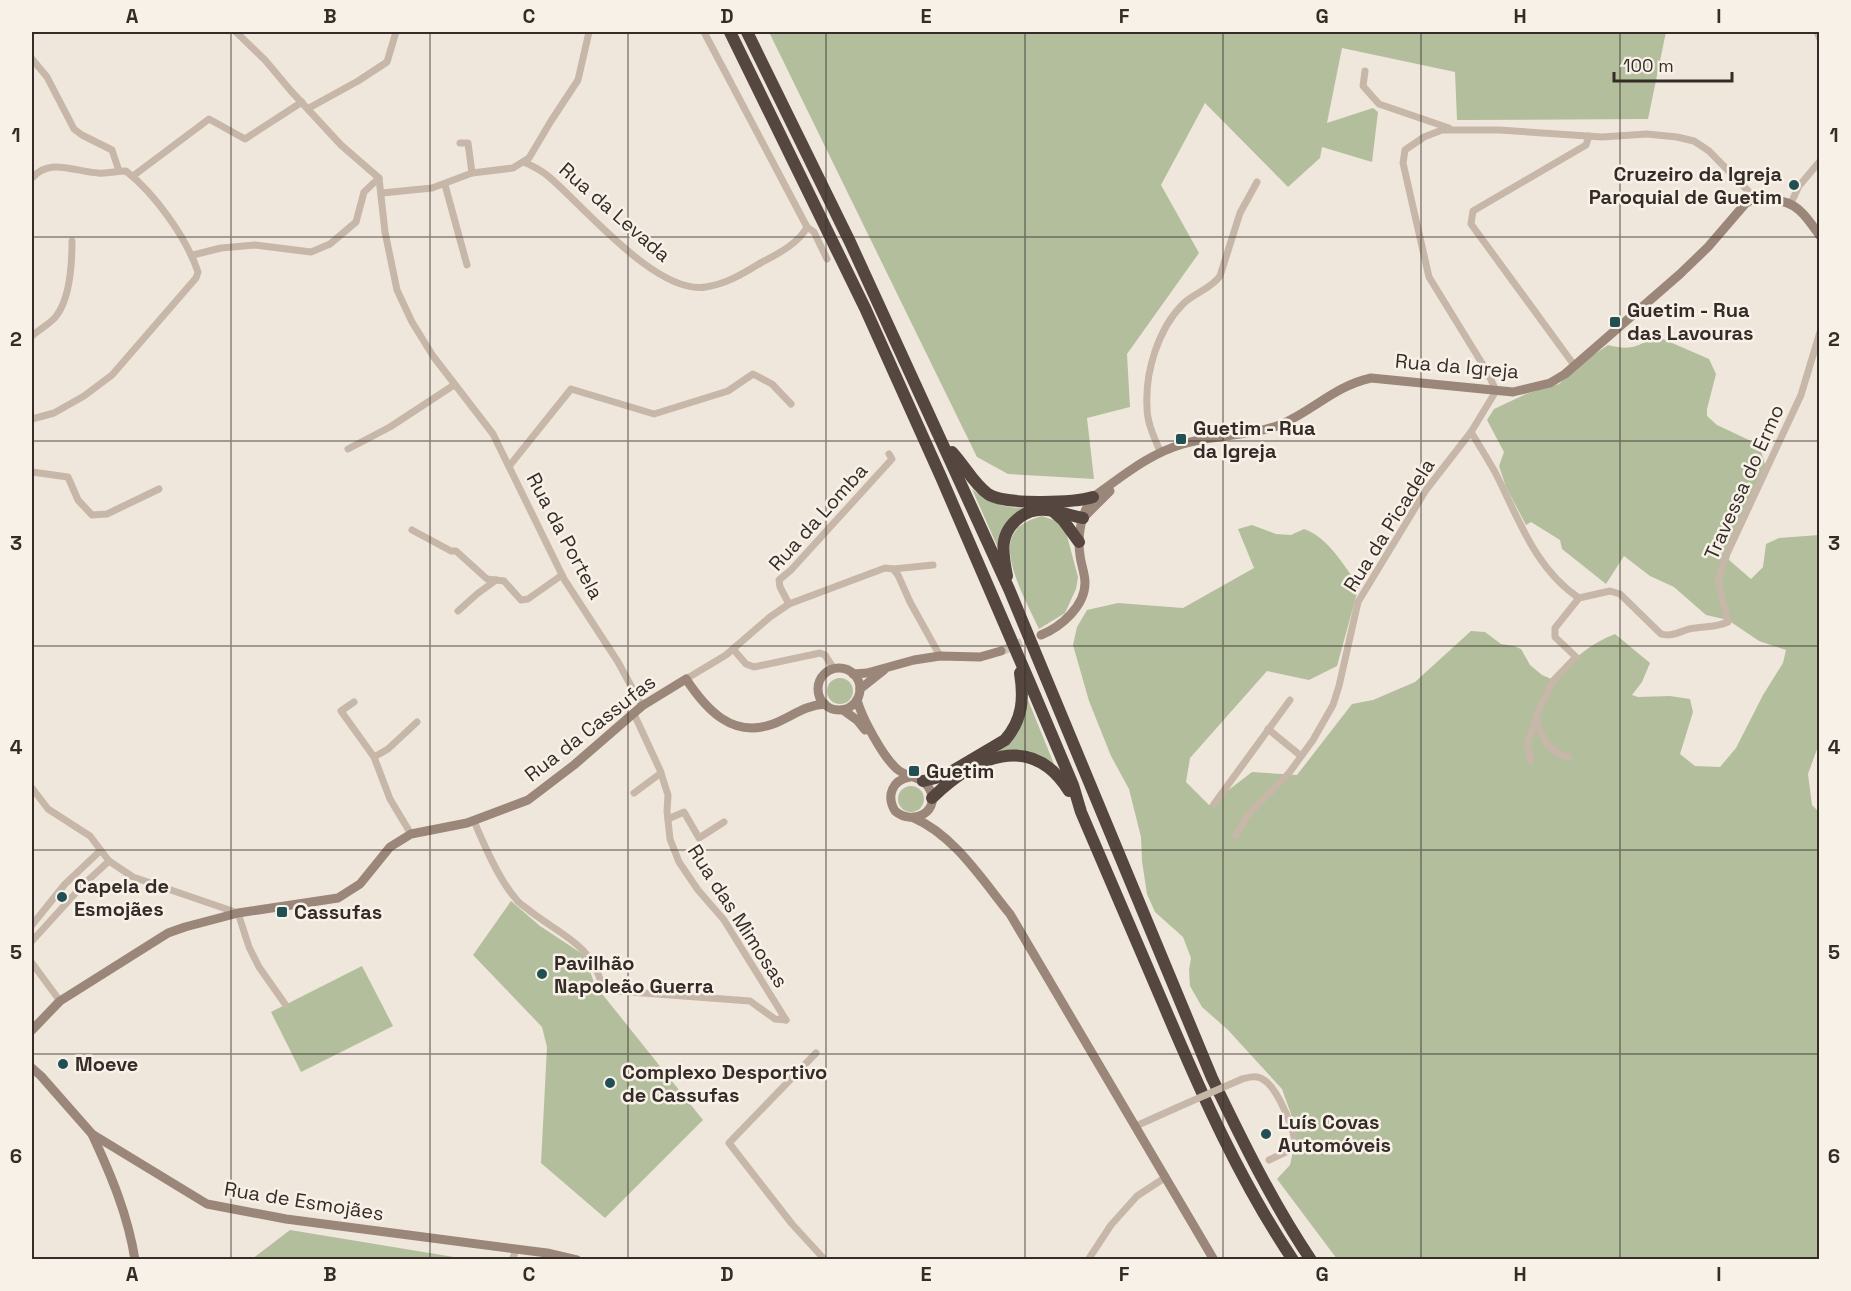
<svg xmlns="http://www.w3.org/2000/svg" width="1851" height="1291" font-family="'Space Grotesk',sans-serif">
<rect width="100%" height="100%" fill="#f0e7dc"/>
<g fill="#b3be9d">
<polygon points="769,32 997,32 999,33 1001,32 1666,32 1648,119 1457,120 1455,72 1342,48 1327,123 1373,108 1378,112 1372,162 1322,147 1320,158 1288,187 1205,103 1161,185 1199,253 1127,354 1130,407 1087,418 1094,479 1008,474 977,457"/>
<path d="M1656 336 1709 359 1716 374 1707 409V416L1717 425 1751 441 1761 451 1767 471 1732 543 1729 560 1751 579 1763 567 1766 544 1779 538 1819 535 1820 741 1808 774 1812 805 1820 813 1819 1259H1337L1277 1179 1290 1165 1296 1136 1291 1114 1282 1089 1228 1030 1202 1007 1190 986 1189 970 1191 958 1183 937 1155 912 1147 894 1142 861 1141 837 1129 789 1111 756 1089 701 1073 645 1077 627 1087 610 1118 603 1183 608 1254 568 1238 529 1252 525 1276 534 1291 535 1304 529C1328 537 1344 566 1359 586L1337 666 1309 680 1267 671 1190 758 1186 782 1209 805 1252 772 1297 775 1352 704 1373 700 1415 682 1471 631 1485 632 1501 644 1514 646 1521 649 1530 665 1542 675 1554 680C1571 660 1591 643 1615 634L1650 663 1642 682 1632 695 1638 697 1670 696 1690 699 1693 712 1680 754 1695 766 1720 767 1736 748 1763 695 1783 663 1786 650 1759 641 1728 620 1706 615 1674 587 1650 576 1624 556 1606 584 1562 549 1560 540 1531 522 1526 525 1506 487 1499 466 1504 452 1487 420 1494 409 1526 394 1559 384 1583 362 1608 345C1631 351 1636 347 1656 336Z"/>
<path d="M972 489C990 504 1007 509 1030 508L998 548Z"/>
<path d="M1042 516 1057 521 1066 532 1078 577 1076 589 1065 613 1039 629C1029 606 999 556 1014 533 1020 523 1032 519 1042 516Z"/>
<circle cx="840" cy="691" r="13"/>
<polygon points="1028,700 1056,769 996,751 1024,716"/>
<circle cx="911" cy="799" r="13"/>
<polygon points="511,901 540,926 584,955 595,985 703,1120 605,1218 541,1163 547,1047 542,1027 473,955"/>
<polygon points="362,966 393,1026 301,1072 271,1012"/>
<polygon points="290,1230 460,1258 252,1259"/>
</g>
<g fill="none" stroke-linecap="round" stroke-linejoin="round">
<polyline stroke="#cbc2b8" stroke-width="9" stroke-dasharray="9 4.5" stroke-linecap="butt" points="1001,651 1035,637"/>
<g stroke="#c7b7a8" stroke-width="7">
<polyline points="236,32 265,60 291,91 341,145 379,178 385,232 397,290 412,322 433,356 493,434 564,579 618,662 642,706"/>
<polyline points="704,32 807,227 814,232 827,259"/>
<polyline points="1817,32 1820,39"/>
<polyline points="32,59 47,77 74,129 82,135 112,150 119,171"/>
<polyline points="1365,71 1363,86 1379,104 1449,128"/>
<polyline points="309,108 358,81 387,62 396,32"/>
<polyline points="460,143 468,143 472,173"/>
<path d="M524 162C532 166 541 170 548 176 584 206 656 295 706 287 725 284 741 275 757 265 773 256 798 245 807 227"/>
<polyline points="133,176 209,119 245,139 302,102"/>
<path d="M32 178C50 157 75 172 98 173 107 174 117 171 126 171 155 194 186 237 198 272L196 278 112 375 84 396 54 413 32 419"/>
<polyline points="445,185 467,265"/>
<polyline points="382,193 432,188 472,173 513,168 529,158 551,121 578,80 589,32"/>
<polyline points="1791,203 1799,186 1820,161"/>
<polyline points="193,255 221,248 255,245 311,252 330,244 356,222 364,192 379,178"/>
<path d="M32 336C39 329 52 323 57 315 70 297 72 262 72 241"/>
<polyline points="1574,365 1471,224 1473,211 1586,145 1589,136"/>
<path d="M1471 432C1479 445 1487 458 1495 472 1518 517 1535 569 1579 598"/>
<polyline points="348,449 390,427 454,385"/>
<path d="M1160 451C1154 437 1147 423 1147 407 1145 372 1158 329 1183 304 1194 293 1211 289 1220 276L1240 213 1257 182"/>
<polyline points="510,465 571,389 654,414 728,391 753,374 772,384 791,404"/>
<polyline points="32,472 68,477 78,500 92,515 107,514 159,489"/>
<polyline points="412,530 451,551 456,551 487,579 504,581 521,600 528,599 562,575"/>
<polyline points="893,569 933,565"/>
<polyline points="789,604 780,587 779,580 791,570 892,459 889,454"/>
<polyline points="458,611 477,594 496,580"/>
<polyline points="733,649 746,664 754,667 820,653 825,655 834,669"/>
<polyline points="686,679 726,655 770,617 789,604 885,568 893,569 898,575 910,602 940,656"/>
<polyline points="354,702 341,711 374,757 390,799 411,834"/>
<polyline points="634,714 660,770 668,795 667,811 670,839 679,862 698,890 724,920 786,1020"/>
<path d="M1536 716C1540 735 1548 754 1569 757"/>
<polyline points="1268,729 1301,756"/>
<polyline points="374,757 388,749 417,722"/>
<path d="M1531 760 1527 745 1539 709 1553 681 1576 657 1555 637V628L1579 598 1610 591 1620 594 1661 634C1671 637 1679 632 1689 629 1703 626 1715 628 1728 622L1718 581 1725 558 1801 395 1820 332"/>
<polyline points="32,788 48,809 90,836 109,861 133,877 238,913 249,947 259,967 285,1004"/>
<polyline points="634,793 661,773"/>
<polyline points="1214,804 1290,700"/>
<polyline points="668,819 684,812 699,838 724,822"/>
<path d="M474 821C484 845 499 880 516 899 519 904 526 907 530 911 562 936 594 945 603 990L750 1001 775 1019 786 1020"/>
<polyline points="1236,836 1247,816 1289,773 1313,740 1333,705 1339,686 1358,602 1426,490 1471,432 1496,391 1488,373 1429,277 1403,163 1405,150 1424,137 1442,130 1499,130 1602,137 1647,134 1677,137 1694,141 1709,151 1755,198"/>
<polyline points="32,925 65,884 100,851"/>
<polyline points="32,941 83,885 109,861"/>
<polyline points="32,963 60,1001"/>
<polyline points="816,1053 729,1143 792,1224 825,1260"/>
<path d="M1242 1079C1249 1077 1257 1075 1264 1080 1277 1088 1298 1134 1294 1148L1269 1160"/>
<polyline points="1136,1126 1176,1108"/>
<polyline points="512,1260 516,1250"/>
<polyline points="1088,1260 1111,1225 1137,1196 1166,1177"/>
</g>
<g stroke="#9b867a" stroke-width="9">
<polyline points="1084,517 1110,491"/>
<path d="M1041 635C1061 627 1085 606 1085 583 1085 573 1081 565 1080 555 1077 536 1081 513 1093 497 1122 477 1148 454 1183 444 1215 434 1250 437 1282 424 1314 410 1335 386 1371 378L1513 392 1550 383 1565 374 1680 274 1708 247 1745 204 1755 198C1794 200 1798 205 1820 236"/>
<circle cx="839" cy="689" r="21"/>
<polyline points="853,674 867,673 914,660 940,656 980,657 1001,651"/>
<polyline points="860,689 884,670"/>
<path d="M857 700C862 718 883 757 897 769 907 778 922 776 929 788 942 810 914 827 895 811 886 796 892 780 910 777"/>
<polyline points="843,710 857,720 865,730"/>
<path d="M914 818C954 835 983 881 1010 914L1214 1260"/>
<path d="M32 1030 60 1001 168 933 185 927 238 913 338 898 360 884 390 847 411 834 467 823 528 800 574 765 642 706 686 679C706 709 732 739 773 724 791 717 805 705 825 704"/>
<polyline points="32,1068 41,1076 92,1134 207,1204 286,1219 547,1253 577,1260"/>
<path d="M92 1134C111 1175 128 1215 135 1260"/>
</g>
<g stroke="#554640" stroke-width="12">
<path d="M730 32 865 308 941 477 1029 681 1073 785 1081 812C1109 877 1137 943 1165 1008 1202 1095 1240 1181 1293 1260"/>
<path d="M747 32 850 242 1009 589 1212 1078C1242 1140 1272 1202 1311 1260"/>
<path d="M952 452C965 466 973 483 988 494 1004 505 1074 503 1093 497"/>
<polyline points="1055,513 1063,520 1079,542"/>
<path d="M1007 576C1002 551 999 533 1020 517 1028 511 1038 509 1047 510 1059 511 1071 516 1083 518"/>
<path d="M923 781 944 776 1005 740C1023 719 1024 698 1020 673"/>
<path d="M932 798C973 758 1031 730 1069 791"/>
</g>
<polyline stroke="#c7b7a8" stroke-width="7" points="1176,1108 1242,1079"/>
</g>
<path fill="none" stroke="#352c28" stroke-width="1.5" stroke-opacity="0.55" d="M231 32V1260M430 32V1260M628 32V1260M826 32V1260M1025 32V1260M1223 32V1260M1421 32V1260M1620 32V1260M32 237H1820M32 441H1820M32 646H1820M32 850H1820M32 1054H1820"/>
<g fill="#205054" stroke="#f8f1e8" stroke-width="2">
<circle cx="1794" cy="185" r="6"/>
<rect x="1609" y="316" width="12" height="12" rx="3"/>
<rect x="1175" y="433" width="12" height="12" rx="3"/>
<rect x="908" y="765" width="12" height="12" rx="3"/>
<circle cx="62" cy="897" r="6"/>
<rect x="276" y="906" width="12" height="12" rx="3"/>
<circle cx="542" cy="974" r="6"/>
<circle cx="63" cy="1064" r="6"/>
<circle cx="610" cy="1083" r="6"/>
<circle cx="1266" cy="1134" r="6"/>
</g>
<g text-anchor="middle" stroke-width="5" stroke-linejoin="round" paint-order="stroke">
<g font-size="20" font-weight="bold" fill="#352c28" stroke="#f8f1e8" text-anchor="start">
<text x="1782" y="181" text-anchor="end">Cruzeiro da Igreja<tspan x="1782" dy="23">Paroquial de Guetim</tspan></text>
<text x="1627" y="317">Guetim - Rua<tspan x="1627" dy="23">das Lavouras</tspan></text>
<text x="1193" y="435">Guetim - Rua<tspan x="1193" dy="23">da Igreja</tspan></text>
<text x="926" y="778">Guetim</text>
<text x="74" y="893">Capela de<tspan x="74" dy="23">Esmojães</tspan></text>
<text x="294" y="919">Cassufas</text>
<text x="554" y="970">Pavilhão<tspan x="554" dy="23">Napoleão Guerra</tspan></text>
<text x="75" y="1071">Moeve</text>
<text x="622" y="1079">Complexo Desportivo<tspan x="622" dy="23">de Cassufas</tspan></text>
<text x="1278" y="1129">Luís Covas<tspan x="1278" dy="23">Automóveis</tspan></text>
</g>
<g font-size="20" fill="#352c28" stroke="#f8f1e8">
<text transform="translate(615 212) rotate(41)" y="7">Rua da Levada</text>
<text transform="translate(1457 366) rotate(5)" y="7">Rua da Igreja</text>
<text transform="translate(1744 482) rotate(-66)" y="7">Travessa do Ermo</text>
<text transform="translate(818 517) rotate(-48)" y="7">Rua da Lomba</text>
<text transform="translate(1389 525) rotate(-58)" y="7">Rua da Picadela</text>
<text transform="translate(565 536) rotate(62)" y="7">Rua da Portela</text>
<text transform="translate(590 728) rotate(-38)" y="7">Rua da Cassufas</text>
<text transform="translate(738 916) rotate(57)" y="7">Rua das Mimosas</text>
<text transform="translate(304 1201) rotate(9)" y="7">Rua de Esmojães</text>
</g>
</g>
<rect width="1851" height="1291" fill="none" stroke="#f8f1e8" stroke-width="66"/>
<path d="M1614 72v9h118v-9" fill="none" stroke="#352c28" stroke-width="3"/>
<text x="1623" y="72" font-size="18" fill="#352c28" stroke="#f8f1e8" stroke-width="4.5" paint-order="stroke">100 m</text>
<rect x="33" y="33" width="1785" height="1225" fill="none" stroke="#352c28" stroke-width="2"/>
<g font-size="20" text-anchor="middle" font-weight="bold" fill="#352c28">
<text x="132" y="23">A</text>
<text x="330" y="23">B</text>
<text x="529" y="23">C</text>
<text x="727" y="23">D</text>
<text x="926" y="23">E</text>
<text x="1124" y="23">F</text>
<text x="1322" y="23">G</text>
<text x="1520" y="23">H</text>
<text x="1719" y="23">I</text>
<text x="16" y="142">1</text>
<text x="1834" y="142">1</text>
<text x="16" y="346">2</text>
<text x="1834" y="346">2</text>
<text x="16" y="550">3</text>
<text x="1834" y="550">3</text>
<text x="16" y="754">4</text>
<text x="1834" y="754">4</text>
<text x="16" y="959">5</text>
<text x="1834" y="959">5</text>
<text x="16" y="1163">6</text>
<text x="1834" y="1163">6</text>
<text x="132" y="1281">A</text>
<text x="330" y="1281">B</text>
<text x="529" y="1281">C</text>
<text x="727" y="1281">D</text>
<text x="926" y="1281">E</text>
<text x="1124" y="1281">F</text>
<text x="1322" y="1281">G</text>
<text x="1520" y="1281">H</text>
<text x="1719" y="1281">I</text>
</g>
</svg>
